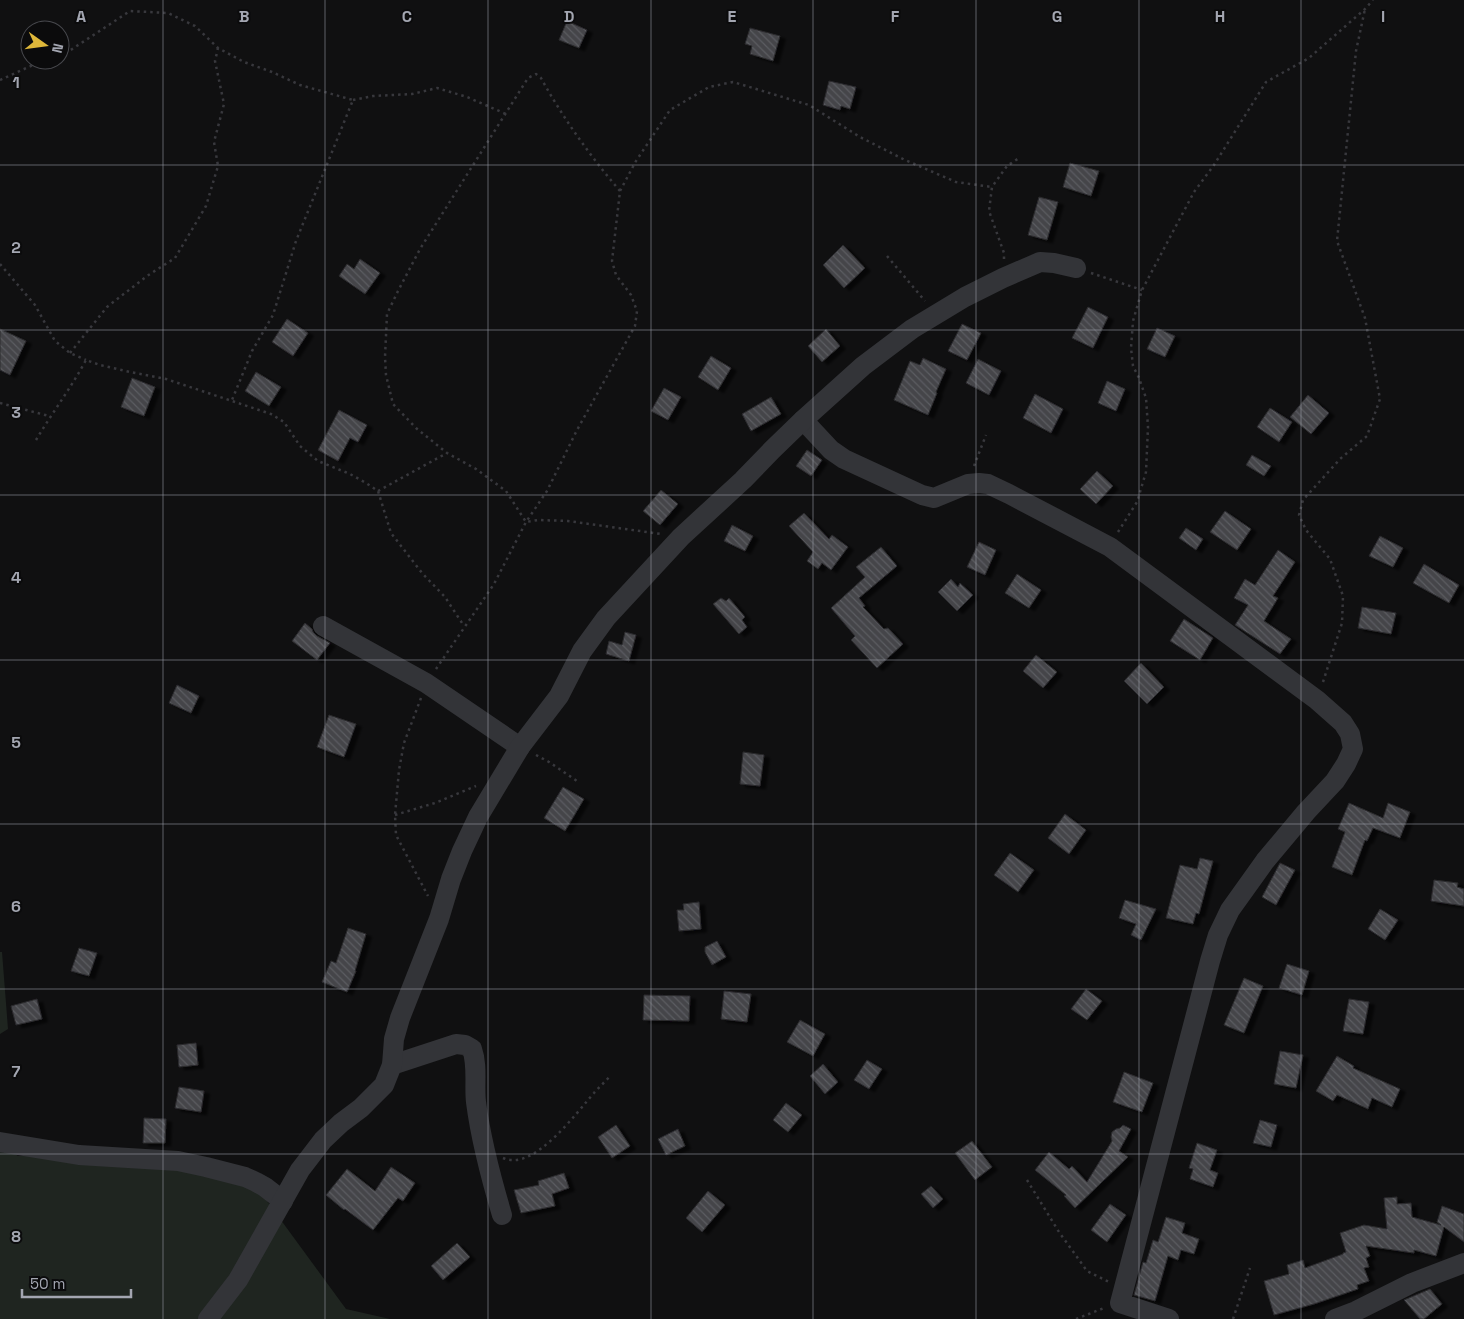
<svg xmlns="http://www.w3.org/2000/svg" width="1464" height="1319" font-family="'Space Grotesk',sans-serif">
<defs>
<pattern id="building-back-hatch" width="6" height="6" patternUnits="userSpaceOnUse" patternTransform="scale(1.25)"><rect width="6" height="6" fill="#444549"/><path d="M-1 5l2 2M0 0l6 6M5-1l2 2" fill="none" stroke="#5c5d61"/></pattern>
<filter id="shadow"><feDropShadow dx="5.5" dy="3" stdDeviation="1" flood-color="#0009"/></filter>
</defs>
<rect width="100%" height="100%" fill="#101011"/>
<g fill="#1f2520">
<polygon points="0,952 2,952 8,1029 0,1034"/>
<polygon points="0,1144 18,1156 108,1153 245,1171 346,1309 390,1319 0,1319"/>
</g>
<g fill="url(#building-back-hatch)" stroke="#2b2a2d" filter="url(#shadow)">
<polygon points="567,21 587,30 579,48 559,40"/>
<polygon points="750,28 780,36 773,61 750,54 752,46 745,44"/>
<polygon points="829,81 856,87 850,109 841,106 840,110 823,105"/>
<polygon points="1070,163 1099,171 1091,196 1063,187"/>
<polygon points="1039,197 1058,202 1047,240 1028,235"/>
<polygon points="843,245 865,268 844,288 823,265"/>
<polygon points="360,259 380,273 365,294 339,276 347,264 354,269"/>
<polygon points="1088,307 1108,317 1093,348 1072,338"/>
<polygon points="287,319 308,333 293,356 272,342"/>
<polygon points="962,324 981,333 967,360 948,351"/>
<polygon points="1157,328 1175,336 1165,357 1147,349"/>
<polygon points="0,329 26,341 10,375 0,370"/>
<polygon points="826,329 840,346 822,362 808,346"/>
<polygon points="711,356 731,368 718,390 698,377"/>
<polygon points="923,358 946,369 936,392 937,393 928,415 894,400 910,361 920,365"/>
<polygon points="978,359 1001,371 989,395 966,383"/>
<polygon points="256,372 281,387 269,406 245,391"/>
<polygon points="132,378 155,387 144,416 121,407"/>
<polygon points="1107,381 1125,389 1116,411 1098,403"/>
<polygon points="664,388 681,397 668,420 651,411"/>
<polygon points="1035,394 1063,409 1051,433 1023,418"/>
<polygon points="1308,395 1329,413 1311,434 1290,417"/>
<polygon points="771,397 781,414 751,431 742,414"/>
<polygon points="1270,408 1292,422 1279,442 1257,427"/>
<polygon points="339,410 367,425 358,442 350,438 338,461 318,450"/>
<polygon points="807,450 822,460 811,476 796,466"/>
<polygon points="1252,455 1271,466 1264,476 1246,465"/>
<polygon points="1097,471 1113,486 1096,504 1080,489"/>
<polygon points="661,490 678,504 660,525 643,511"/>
<polygon points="1225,511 1251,529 1237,550 1210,532"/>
<polygon points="804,513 829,539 832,535 848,547 831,570 822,563 818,569 807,561 813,552 789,526"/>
<polygon points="732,525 753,536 745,551 724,541"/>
<polygon points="1186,528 1203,539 1196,550 1179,538"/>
<polygon points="1380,536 1403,548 1393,567 1369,556"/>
<polygon points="979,542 996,550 985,575 967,567"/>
<polygon points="881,547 897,566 859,598 865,606 863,607 884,629 888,628 903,644 877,668 851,640 855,636 831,608 865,577 856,567"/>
<polygon points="1278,550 1295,562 1273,596 1278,598 1264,621 1291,639 1280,654 1235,625 1248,605 1234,598 1245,579 1255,585"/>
<polygon points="1424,564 1459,585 1449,603 1413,583"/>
<polygon points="1017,574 1041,590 1029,608 1005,593"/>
<polygon points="951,579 958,587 960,583 973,595 957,611 938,592"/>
<polygon points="721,598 726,601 729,598 745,617 742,620 747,627 739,634 713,604"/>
<polygon points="1362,607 1396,613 1391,634 1358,628"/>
<polygon points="1184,619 1213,638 1200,660 1170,641"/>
<polygon points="305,623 312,629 313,632 317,636 330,643 317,660 292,641"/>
<polygon points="625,632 636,635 629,661 606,654 609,641 622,645"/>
<polygon points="1036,655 1057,672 1043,688 1023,671"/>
<polygon points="1141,663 1164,687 1147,704 1124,681"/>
<polygon points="177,685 199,696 191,713 169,703"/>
<polygon points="329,715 356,724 344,757 317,747"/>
<polygon points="743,752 764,755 760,786 740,784"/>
<polygon points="563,787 584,799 565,831 544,818"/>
<polygon points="1349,803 1383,818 1388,803 1410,812 1400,838 1373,828 1367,841 1365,840 1352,875 1332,867 1345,832 1338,829"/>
<polygon points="1065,814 1086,830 1069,854 1048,838"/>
<polygon points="1010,853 1034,870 1018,892 994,875"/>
<polygon points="1200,858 1213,861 1199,914 1196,913 1193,924 1166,918 1180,865 1197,869"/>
<polygon points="1280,863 1295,870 1276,905 1262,897"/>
<polygon points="1434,880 1458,883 1457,887 1464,889 1464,906 1431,901"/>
<polygon points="1125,900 1156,909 1141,940 1131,935 1136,924 1119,918"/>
<polygon points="699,902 701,929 679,931 677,910 684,910 683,904"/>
<polygon points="1380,909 1398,920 1385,940 1368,929"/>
<polygon points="348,928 366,934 355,971 356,971 347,992 322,982 331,961 336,963"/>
<polygon points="717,941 726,957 712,965 705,952 705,947"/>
<polygon points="79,948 97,953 89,976 71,971"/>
<polygon points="1287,964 1309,971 1302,995 1279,988"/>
<polygon points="1244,978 1263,986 1244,1033 1224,1025"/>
<polygon points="1086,989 1102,1001 1087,1020 1071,1009"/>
<polygon points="724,991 751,994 747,1022 721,1019"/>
<polygon points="644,995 690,996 689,1021 643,1020"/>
<polygon points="37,999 42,1019 16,1025 11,1006"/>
<polygon points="1349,999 1369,1002 1363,1034 1343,1031"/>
<polygon points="800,1020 825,1034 813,1056 787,1042"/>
<polygon points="196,1043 198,1065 179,1067 177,1045"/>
<polygon points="1280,1051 1303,1055 1296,1088 1274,1084"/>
<polygon points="1337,1056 1354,1066 1353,1068 1400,1089 1392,1107 1372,1098 1368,1109 1337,1095 1333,1101 1316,1091"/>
<polygon points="867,1060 882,1069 869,1089 854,1080"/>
<polygon points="823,1064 838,1082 825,1094 810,1076"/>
<polygon points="1124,1072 1153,1083 1142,1112 1113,1102"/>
<polygon points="179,1087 204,1091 201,1112 175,1108"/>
<polygon points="786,1103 802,1115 788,1132 773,1120"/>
<polygon points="144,1118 166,1119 165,1143 143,1143"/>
<polygon points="1260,1120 1277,1125 1271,1147 1253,1143"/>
<polygon points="616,1125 630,1146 612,1158 598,1137"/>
<polygon points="1123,1125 1131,1129 1119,1151 1128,1157 1075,1208 1064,1196 1066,1195 1035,1170 1049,1152 1069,1169 1072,1166 1087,1182 1112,1141 1111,1137 1112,1132 1116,1129 1120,1128"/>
<polygon points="678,1129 685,1146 666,1155 658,1139"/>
<polygon points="972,1141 992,1167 975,1180 955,1153"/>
<polygon points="1197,1143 1217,1150 1210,1170 1218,1173 1213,1187 1190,1179 1193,1169 1189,1168"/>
<polygon points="391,1167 415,1183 403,1201 398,1198 373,1230 345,1209 344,1210 326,1195 347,1169 375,1191"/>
<polygon points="564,1173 569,1188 552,1194 555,1206 521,1213 514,1190 539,1185 538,1181"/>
<polygon points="931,1186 943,1199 933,1208 921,1194"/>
<polygon points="708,1191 725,1205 702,1232 686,1218"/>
<polygon points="1397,1197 1397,1204 1411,1203 1412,1217 1441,1225 1437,1222 1442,1206 1464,1214 1464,1242 1444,1227 1436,1256 1414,1250 1414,1253 1366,1246 1370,1256 1366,1258 1369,1267 1364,1268 1369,1281 1357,1285 1358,1289 1314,1304 1274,1315 1264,1281 1289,1274 1287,1265 1303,1260 1305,1268 1343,1254 1343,1253 1346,1252 1340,1233 1364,1225 1387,1229 1384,1198"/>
<polygon points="1110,1204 1126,1215 1107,1242 1091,1230"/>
<polygon points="1166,1217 1185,1223 1182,1233 1199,1239 1194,1254 1181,1250 1178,1260 1168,1256 1155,1301 1134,1295 1143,1262 1146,1263 1153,1240 1158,1242"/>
<polygon points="457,1243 470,1257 443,1280 431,1266"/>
<polygon points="1430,1289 1442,1304 1424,1319 1420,1319 1404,1300"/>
</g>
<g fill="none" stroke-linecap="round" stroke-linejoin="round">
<g stroke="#38383d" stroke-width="2.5" stroke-dasharray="2.5 4" stroke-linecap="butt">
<polyline points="60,57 130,11 168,13 195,26 218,48 244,62 272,72 300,85 353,100 296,241 273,315 252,351 232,400"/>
<polyline points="0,80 33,65 50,60"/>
<polyline points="353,100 373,96 412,94 437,88 467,97 506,114"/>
<path d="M620 191C590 156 563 118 541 78L536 74 528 78 420 249 398 291 387 314 385 357 386 375 393 404 416 428 447 453 476 469 506 491 526 522 538 520 568 521 661 534"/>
<polyline points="887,256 925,301"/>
<polyline points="1004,259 1004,253 989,211 992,187 1007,166 1019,158"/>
<polyline points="0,264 35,305 55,341 70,353 86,360"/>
<polyline points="1091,273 1142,290"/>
<polyline points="70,353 107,307 147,276 175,258 206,206 218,166 214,142 224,104 215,61 218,48"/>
<polyline points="0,403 49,416"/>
<path d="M36 440C52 413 71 388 86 360L100 365 130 372 166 379 271 414 284 422 300 446 318 461 350 474 366 483 378 491 391 533 422 573 445 597 464 626"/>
<polyline points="974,466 986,435"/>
<polyline points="378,491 447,453"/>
<polyline points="1118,532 1137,502 1146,472 1148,427 1146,398 1139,378 1133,366 1131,348 1133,321 1142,290 1194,192 1214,165 1266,82 1309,58 1365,9 1373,0"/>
<polyline points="436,669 494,584 526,522 547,491 577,430 635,326 637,311 631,295 616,275 612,261 620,191 636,161 670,110 709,87 733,82 809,105 860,137 905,160 956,182 992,187"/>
<polyline points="1323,682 1342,623 1343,596 1330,559 1306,530 1299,515 1303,500 1340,459 1367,436 1380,399 1365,318 1337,241 1356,51 1365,9"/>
<polyline points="421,698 404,743 399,770 395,815 396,835 428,896"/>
<polyline points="536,755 549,762 577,781"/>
<polyline points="395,815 435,803 476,786"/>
<path d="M503 1158C534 1172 576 1113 594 1093 599 1087 605 1082 610 1076"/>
<polyline points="1027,1180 1059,1232 1087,1271 1109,1282"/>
<polyline points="1076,1319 1104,1308"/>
<polyline points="1233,1319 1250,1268"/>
</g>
<g stroke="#333438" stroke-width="20">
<polyline points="803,420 831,450 844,459 922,495 934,498 968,484 979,483 988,484 1009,494 1110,547 1317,700 1343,723 1350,734 1353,749 1346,764 1335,781 1306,812 1265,861 1230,910 1218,935 1210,961 1120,1303 1169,1319"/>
<polyline points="323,626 426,683 520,747"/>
<path d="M392 1065 456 1044 465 1045 472 1049C478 1066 474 1085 476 1102 481 1141 491 1178 502 1215"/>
<polyline points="0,1142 79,1155 178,1161 206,1167 245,1177 256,1182 265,1187 283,1201"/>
<polyline points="208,1319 238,1280 300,1170 323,1140 341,1123 361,1108 384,1085 392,1065 394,1039 400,1018 439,919 451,879 462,851 478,817 520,747 559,696 582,651 606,618 681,537 743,480 772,450 803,420 863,366 912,329 965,297 1003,278 1040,262 1054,263 1076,268"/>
<polyline points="1335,1319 1356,1311 1412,1283 1464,1263"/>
</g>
</g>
<path fill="none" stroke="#a3a6b1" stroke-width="1" stroke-opacity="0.55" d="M163 0V1319M325 0V1319M488 0V1319M651 0V1319M813 0V1319M976 0V1319M1139 0V1319M1301 0V1319M0 165H1464M0 330H1464M0 495H1464M0 660H1464M0 824H1464M0 989H1464M0 1154H1464"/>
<g font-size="16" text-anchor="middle" font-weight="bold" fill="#a3a6b1" stroke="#0b0b0c" stroke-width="4" stroke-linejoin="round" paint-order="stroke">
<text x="81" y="22">A</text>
<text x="244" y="22">B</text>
<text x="407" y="22">C</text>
<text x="569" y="22">D</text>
<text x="732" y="22">E</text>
<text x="895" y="22">F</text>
<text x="1057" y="22">G</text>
<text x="1220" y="22">H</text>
<text x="1383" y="22">I</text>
<text x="16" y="88">1</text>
<text x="16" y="253">2</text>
<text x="16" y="418">3</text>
<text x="16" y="583">4</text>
<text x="16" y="748">5</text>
<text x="16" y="912">6</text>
<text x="16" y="1077">7</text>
<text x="16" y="1242">8</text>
</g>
<g transform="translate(45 45) rotate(104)"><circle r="24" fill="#0b0b0c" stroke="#48494e"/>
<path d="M0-4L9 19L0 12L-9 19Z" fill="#dfb83a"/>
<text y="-8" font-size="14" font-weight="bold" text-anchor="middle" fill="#a3a6b1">N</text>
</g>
<path d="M22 1289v8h109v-8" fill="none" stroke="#a3a6b1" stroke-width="2.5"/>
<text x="30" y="1289" font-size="15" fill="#a3a6b1" stroke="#0b0b0c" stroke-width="4" paint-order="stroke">50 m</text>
</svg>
